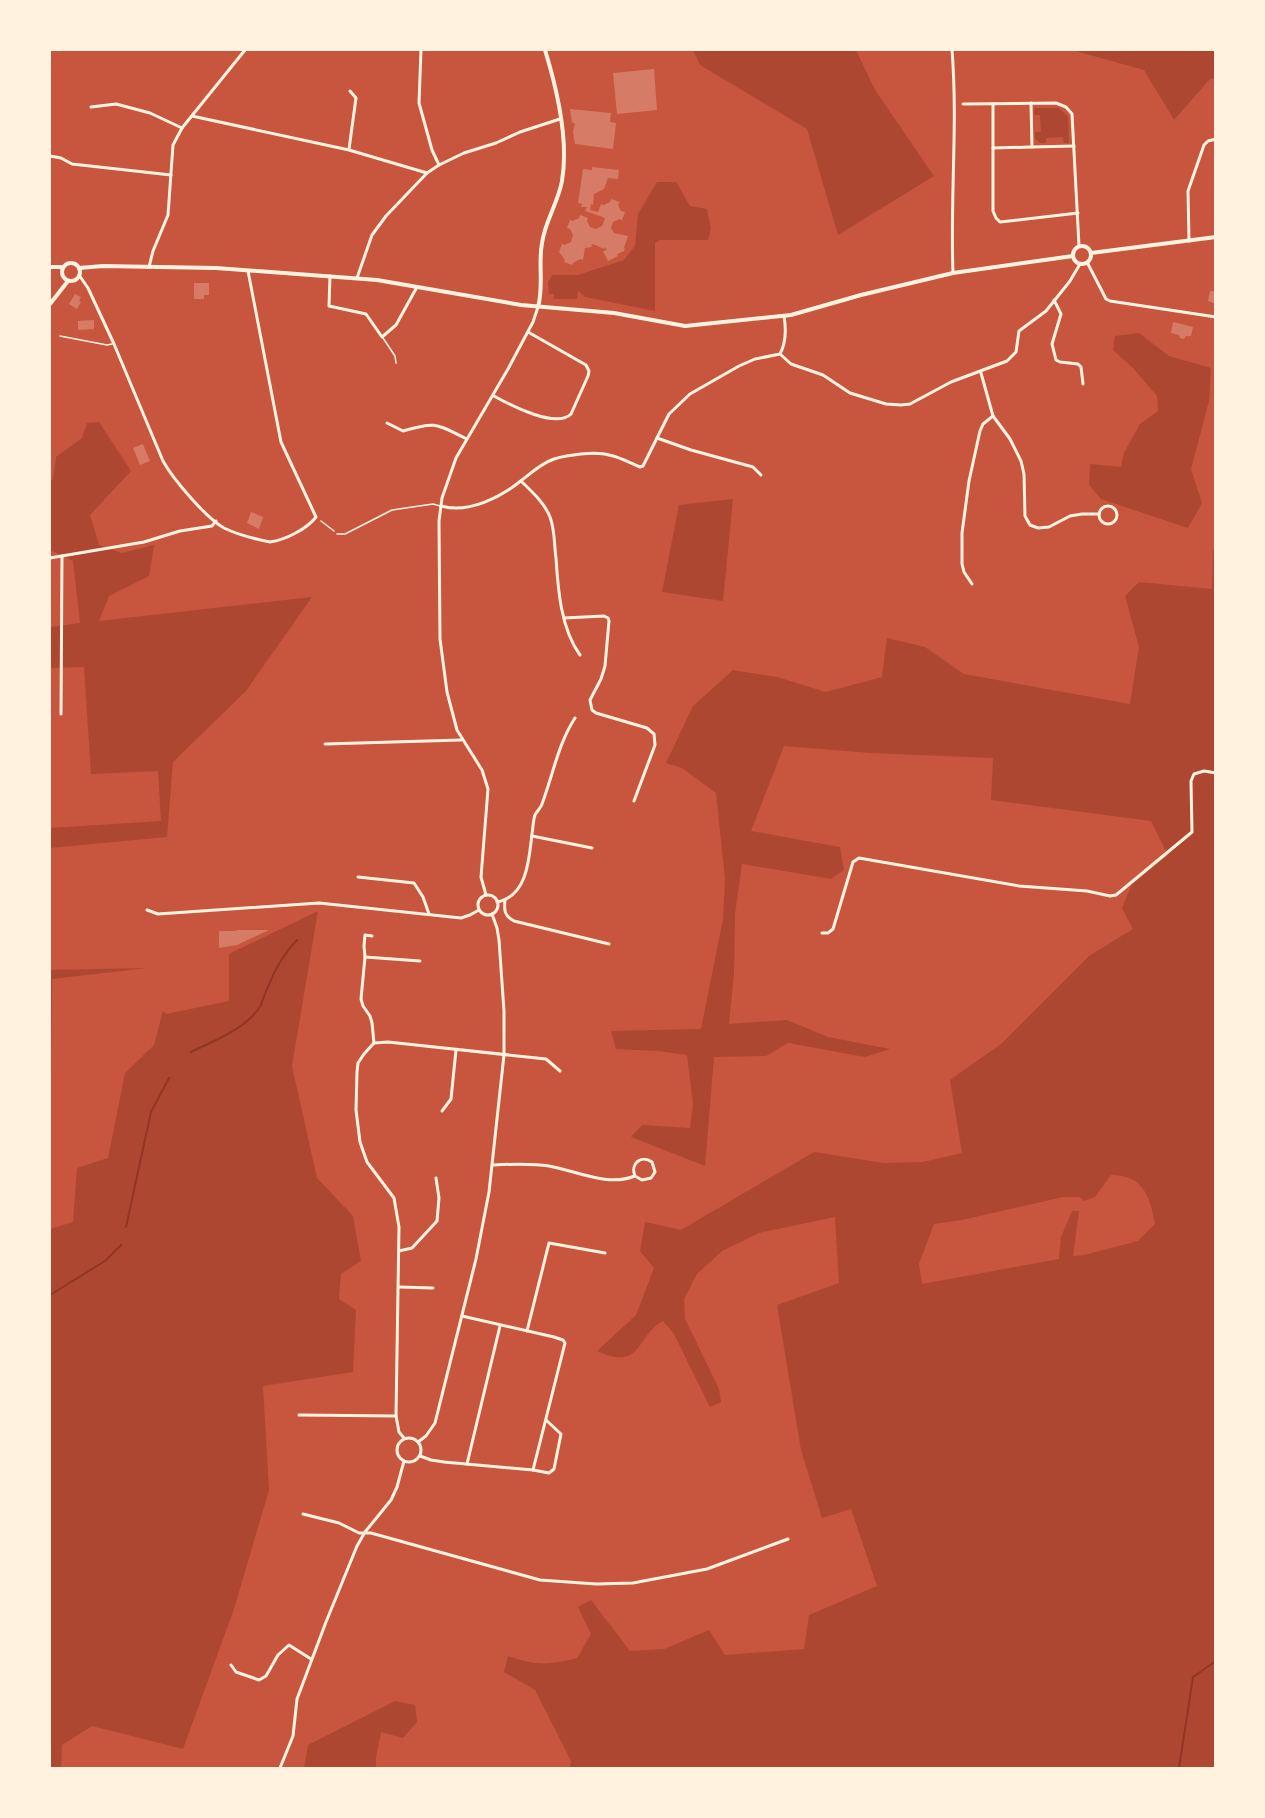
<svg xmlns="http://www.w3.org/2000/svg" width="1265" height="1818" font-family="'Asap Condensed',sans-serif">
<rect width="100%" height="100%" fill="#c8553d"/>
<g fill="#ae4732" fill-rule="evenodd">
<polygon points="693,50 856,50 875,90 934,176 838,235 807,129 700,65"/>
<polygon points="1072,50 1215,50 1215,78 1210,79 1174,120 1144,70"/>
<polygon points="1034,108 1059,108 1068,117 1069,143 1064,143 1063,137 1046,138 1046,143 1040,143 1035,138 1035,132 1041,132 1040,115 1034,115"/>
<polygon points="657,182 676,182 690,206 707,209 711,229 708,240 660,240 655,243 655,311 585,297 578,291 577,299 554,299 554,294 549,294 548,282 552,275 578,275 624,260 635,246 638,214"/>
<polygon points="1139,333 1169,356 1211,368 1209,401 1191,469 1202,503 1188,528 1101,499 1089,485 1090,464 1121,467 1124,453 1140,424 1158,411 1157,396 1133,368 1113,350 1115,336"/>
<polygon points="99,422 131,471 90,515 99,545 122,553 154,545 149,576 109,596 99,621 312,597 246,691 173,762 167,837 50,848 50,828 161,821 158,771 91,774 84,667 50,668 50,627 80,623 73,561 53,551 50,552 50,482 53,479 56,457 82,438 87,423"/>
<polygon points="733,499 723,601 662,592 679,505"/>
<path d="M1215 546V1768H570L571 1761 535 1690 504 1672 508 1656C536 1666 549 1665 577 1658L591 1634 578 1607 591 1600 630 1651 664 1649 709 1630 725 1655 804 1649 809 1615 877 1586 851 1509 822 1518 801 1450 777 1305 839 1283 835 1217 759 1233 722 1251 697 1274 684 1299 685 1319 719 1389 721 1402 710 1407 674 1334 663 1321C636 1335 643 1372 597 1351L636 1315 654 1268 640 1251 645 1222 681 1230 814 1152 884 1163 923 1162 962 1153 950 1080 1001 1044 1089 956 1133 929 1122 908 1132 884 1168 855 1151 821 991 800 993 758 871 753 784 746 751 831 840 847 844 870 831 879 742 864 735 914 734 972 729 1024 787 1020 828 1037 890 1049 865 1057 788 1043 766 1056 714 1057 705 1166 631 1137 642 1125 690 1128 693 1104 687 1055 658 1051 616 1049 611 1031 701 1029 723 919 725 879 716 793 682 768 666 763 693 706 733 670 777 677 826 692 882 677 887 638 925 647 964 674 1130 704 1139 647 1125 596 1139 582 1212 589 1213 551ZM1111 1175C1143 1175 1150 1196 1155 1224L1138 1241 1084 1255 1073 1256 1079 1211H1072L1061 1237 1059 1259 922 1284 919 1264 934 1224 962 1220 1063 1197H1080L1084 1201 1095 1197Z"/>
<polygon points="318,911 292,1066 317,1178 353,1216 361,1261 341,1274 339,1299 356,1310 353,1372 263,1386 269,1490 234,1609 183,1749 92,1726 62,1745 61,1768 50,1768 50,1229 73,1222 77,1168 108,1158 125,1073 154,1045 163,1011 166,1014 229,1001 229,954"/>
<polygon points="147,968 52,979 51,1083 50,1084 50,970"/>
<polygon points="395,1701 415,1705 417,1722 403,1738 381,1732 376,1757 376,1768 304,1768 308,1745"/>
</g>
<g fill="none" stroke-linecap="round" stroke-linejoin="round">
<g stroke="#8f3625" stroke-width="2">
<path d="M191 1052C215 1040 247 1029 261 1005 263 999 265 993 268 987 275 969 283 954 297 940"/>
<polyline points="126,1227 151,1112 169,1078"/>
<polyline points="50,1295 105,1261 121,1245"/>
<polyline points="1177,1768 1179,1768 1193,1677 1216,1661"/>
</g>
</g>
<g fill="#d67c66">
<polygon points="654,69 657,110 617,114 613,73"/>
<polygon points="570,109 611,113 610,122 616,123 613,149 575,144 573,132 575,123 572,123"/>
<polygon points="592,167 619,170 618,179 608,178 604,189 594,194 593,205 591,204 590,210 598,212 601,204 604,205 610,202 611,199 620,202 618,205 621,211 625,212 622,220 619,219 613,222 611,228 614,233 628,236 624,248 625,249 624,251 617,254 618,256 608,261 603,251 607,250 605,247 604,249 593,244 591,245 592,247 585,248 583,260 580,259 573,263 572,265 564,262 565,260 559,252 562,244 565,245 571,242 573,235 570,229 567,228 570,220 573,221 579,218 580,215 588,218 587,221 590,227 596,229 602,226 605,219 603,217 585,211 587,207 581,207 582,204 578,203 583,169 592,170"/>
<polygon points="194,283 209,283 209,295 204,295 204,299 194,299"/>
<polygon points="1210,291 1216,291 1216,304 1208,301"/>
<polygon points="75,294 81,297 79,301 81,302 77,309 69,304"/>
<polygon points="94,320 94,329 78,330 78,321"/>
<polygon points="1173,322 1193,327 1191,336 1186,336 1184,339 1180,338 1179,335 1171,333"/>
<polygon points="143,444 150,461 140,465 133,448"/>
<polygon points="251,512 263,517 259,529 247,523"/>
<polygon points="237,930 269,930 237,945 219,948 219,931 236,931"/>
</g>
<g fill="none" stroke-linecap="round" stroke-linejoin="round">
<polyline stroke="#fff3e0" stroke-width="1.5" points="321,521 334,531"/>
<g stroke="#fff3e0" stroke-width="1.5">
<polyline points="60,336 107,345 112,344"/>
<polyline points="383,338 395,356 396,363"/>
<polyline points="337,534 345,534 392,510 433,504 440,506"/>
</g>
<g stroke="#fff3e0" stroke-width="3">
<polyline points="421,50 419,103 432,150 439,165"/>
<path d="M952 50C958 124 950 199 953 273"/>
<polyline points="1031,103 1032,147 1074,146"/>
<polyline points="963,104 1056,103 1066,107 1072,114 1079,246"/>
<polyline points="993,104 993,211 996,218 1000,222 1078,213"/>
<polyline points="91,107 116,104 150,113 182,128"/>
<polyline points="192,116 349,150 427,173"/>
<polyline points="993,148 1032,147"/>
<polyline points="349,149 356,98 350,91"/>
<polyline points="50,156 61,158 72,164 171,175"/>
<polyline points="1189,241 1188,191 1204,145 1208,141 1216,139"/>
<polyline points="1087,262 1106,299 1110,301 1216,317"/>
<polyline points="149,267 153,251 168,215 173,145 182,128 245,50"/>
<path d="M79 275 88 288 114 344 163 461C173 479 206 518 224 528 238 535 255 539 270 542 285 540 307 529 316 517L281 442 248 271"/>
<polyline points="330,276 329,306 366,314 382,337 396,325 417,287"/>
<polyline points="357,278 372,235 386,216 427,173 439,165 464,153 496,143 520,132 560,119"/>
<polyline points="1054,300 1061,314 1052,344 1056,360 1060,362 1078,364 1081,367 1083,384"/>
<polyline points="780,354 791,364 823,375 850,393 886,404 901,405 910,404 951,382 1007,361 1016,352 1019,331 1046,311 1070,281 1080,264"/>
<polyline points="981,373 993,416 1010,439 1021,461 1024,474 1025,516 1030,525 1038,528 1049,527 1070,516 1082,514 1099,514"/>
<path d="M494 396C510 405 556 429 571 414L588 376 589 371 586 365 528 332"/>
<path d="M387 423 403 431C437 421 436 424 467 439"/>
<polyline points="657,438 691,450 753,467 761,475"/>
<path d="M521 481C532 492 544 502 550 517 555 530 554 544 556 558 558 590 561 629 580 655"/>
<path d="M441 506C469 514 501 497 522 480 532 472 542 463 554 459 567 455 595 451 609 455 620 457 630 463 640 467L643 466 669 414 690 394 739 366 755 359 780 354C786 343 786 328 784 316"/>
<circle cx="1108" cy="515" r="9"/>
<polyline points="50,558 144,542 180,531 212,526 216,521"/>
<polyline points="972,584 964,572 962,564 962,533 969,481 980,431 983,424 993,416"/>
<polyline points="564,618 604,616 608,618 609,621 605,666 601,679 590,700 592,710 596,713 647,728 654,734 655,745 634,801"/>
<polyline points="61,714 62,556"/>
<polyline points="325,744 461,740"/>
<polyline points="532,836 592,848"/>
<polyline points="358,877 414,883 423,897 429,914"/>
<circle cx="488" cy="905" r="10"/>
<polyline points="486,895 481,877 488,789 482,770 457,730 447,692 440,639 439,521 442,498 456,458 508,369 533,322 538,307"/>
<path d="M505 900C504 910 504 916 514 921L609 944"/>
<path d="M497 902C528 896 529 858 532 834 533 828 533 821 535 815 537 811 541 808 542 804 553 775 558 744 575 718"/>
<polyline points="147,910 158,914 319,903 461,918 470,915 479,910"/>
<polyline points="822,933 828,933 833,929 853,862 859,858 1019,886 1087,891 1110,896 1116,895 1192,832 1191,781 1194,774 1204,771 1216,773"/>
<polyline points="365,957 364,946 365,935 372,936"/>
<polyline points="374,1043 372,1023 370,1016 363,1006 361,999 365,957 420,961"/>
<polyline points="442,1111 451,1099 456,1050"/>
<path d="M493 1165C512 1164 530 1163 549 1166 577 1171 607 1187 635 1176L642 1180 651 1178 655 1172 652 1162C641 1154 630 1164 635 1176"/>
<polyline points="399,1251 412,1248 437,1221 439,1198 436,1178"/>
<polyline points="399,1287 433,1288"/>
<polyline points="527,1331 549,1243 605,1253"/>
<polyline points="299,1415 396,1416"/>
<circle cx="409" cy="1450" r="12"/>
<polyline points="404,1438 399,1432 396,1416 399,1227 394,1198 367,1162 360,1142 356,1110 357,1072 358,1063 364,1054 374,1043 388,1042 546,1059 560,1071"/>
<polyline points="418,1442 426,1436 435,1423 476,1259 489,1192 504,1055 504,1011 499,940 497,928 492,914"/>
<polyline points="420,1456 431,1460 444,1462 533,1470 565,1343 563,1340 554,1337 462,1316"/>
<polyline points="467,1464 500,1326"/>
<polyline points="533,1470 549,1473 554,1469 561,1434 546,1420"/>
<polyline points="303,1514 339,1523 359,1533 371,1533 540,1580 596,1584 633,1583 707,1569 788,1539"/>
<polyline points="231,1665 236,1672 259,1680 266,1676 278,1655 289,1645 311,1659"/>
<polyline points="280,1768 293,1736 297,1699 326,1622 357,1546 365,1532 391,1500 397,1487 404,1461"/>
</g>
<g stroke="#fff3e0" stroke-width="4">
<circle cx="1082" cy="255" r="9"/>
<polyline points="1091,253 1216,237"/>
<circle cx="71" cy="272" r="9"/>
<polyline points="50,267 63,267"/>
<polyline points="79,268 103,266 216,268 377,280 521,305 614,313 685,326 791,315 861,295 953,273 1073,256"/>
<polyline points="50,304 68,281"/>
<path d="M538 307C544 286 538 264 542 243 545 221 558 203 562 181 569 140 557 89 545 50"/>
</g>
</g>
<rect width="1265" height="1818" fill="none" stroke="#fff3e0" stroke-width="102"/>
</svg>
